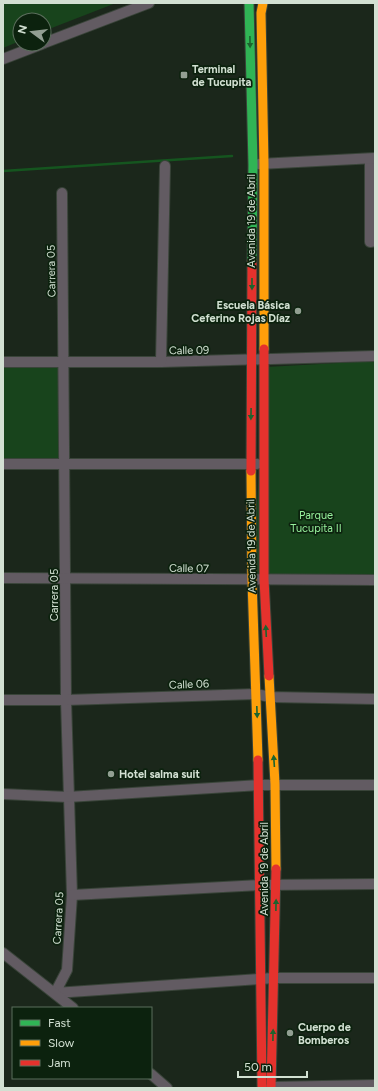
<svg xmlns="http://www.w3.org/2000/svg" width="378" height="1091" font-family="Figtree,sans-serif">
<rect width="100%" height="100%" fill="#1b271b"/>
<g fill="#18441c">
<polygon points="3,3 116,3 44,31 44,20 20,20 20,41 3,48"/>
<polygon points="63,361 65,464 3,464 3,362"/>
<polygon points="375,361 375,581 252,580 266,367"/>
</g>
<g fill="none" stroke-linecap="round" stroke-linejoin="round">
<polyline stroke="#15551f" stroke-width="2.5" points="3,171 232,156"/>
<g stroke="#394439" stroke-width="12">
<g id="street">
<polyline points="44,43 149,3"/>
<polyline points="3,59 42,44"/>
<polyline points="370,159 370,242 375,241"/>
<polyline points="259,164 375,158"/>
<polyline points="62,193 66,700 72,895 67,970 55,993 274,978 375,978"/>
<polyline points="3,362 161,362 375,356"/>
<polyline points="161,362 165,166"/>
<polyline points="3,464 257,464"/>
<polyline points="3,578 375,580"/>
<polyline points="3,700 66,700 256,694 270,697 375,699"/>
<polyline points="3,794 68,797 259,785 375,785"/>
<polyline points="72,895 261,885 375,884"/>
<polyline points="3,953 73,1008"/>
<polyline points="151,1074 167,1088"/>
<polyline points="271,1087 375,1085"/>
</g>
</g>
<g stroke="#394439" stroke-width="11">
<polyline id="fast" points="249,3 253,165 252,261"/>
</g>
<g stroke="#394439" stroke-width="11">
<g id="slow">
<polyline points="263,3 261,13 264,164 264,349"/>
<polyline points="251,471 252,580 258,760"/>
<polyline points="269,676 275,784 276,869"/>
</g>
</g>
<g stroke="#394439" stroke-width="11">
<g id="jam">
<polyline points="264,349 264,579 269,676"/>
<polyline points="251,471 252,261"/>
<polyline points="258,760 262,1086"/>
<polyline points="271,1088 276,869"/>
</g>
</g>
<use href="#street" stroke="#625b62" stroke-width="10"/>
<use href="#fast" stroke="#30b455" stroke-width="9"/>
<use href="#slow" stroke="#ff9f0a" stroke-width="9"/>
<use href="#jam" stroke="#e5322d" stroke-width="9"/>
</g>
<defs><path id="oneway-solid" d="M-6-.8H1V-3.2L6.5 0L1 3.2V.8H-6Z"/></defs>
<g fill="#1c642e">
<use href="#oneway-solid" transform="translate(250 42) rotate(89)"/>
<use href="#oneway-solid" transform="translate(252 284) rotate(90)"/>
<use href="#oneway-solid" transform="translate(251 414) rotate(91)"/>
<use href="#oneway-solid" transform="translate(266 631) rotate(-93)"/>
<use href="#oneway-solid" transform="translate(257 712) rotate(88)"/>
<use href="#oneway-solid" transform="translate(274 761) rotate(-94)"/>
<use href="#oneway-solid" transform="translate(276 905) rotate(-89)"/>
<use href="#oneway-solid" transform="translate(273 1035) rotate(-89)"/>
</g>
<g fill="#929f92" stroke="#0c220e" stroke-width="1.5">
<rect x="180" y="71" width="8" height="8" rx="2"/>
<circle cx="298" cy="311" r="4"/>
<circle cx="111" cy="774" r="4"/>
<circle cx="290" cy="1033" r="4"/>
</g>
<g text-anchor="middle" stroke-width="3.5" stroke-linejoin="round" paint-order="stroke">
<g font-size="11" font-weight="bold" fill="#d2e0d2" stroke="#0c220e" text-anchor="start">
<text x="192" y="73">Terminal<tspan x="192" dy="13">de Tucupita</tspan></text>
<text x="290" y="309" text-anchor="end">Escuela Básica<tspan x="290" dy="13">Ceferino Rojas Díaz</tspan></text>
<text x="119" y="778">Hotel salma suit</text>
<text x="298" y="1031">Cuerpo de<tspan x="298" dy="13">Bomberos</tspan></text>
</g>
<g font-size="11" fill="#d2e0d2" stroke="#0c220e">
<text transform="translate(251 221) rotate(-90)" y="4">Avenida 19 de Abril</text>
<text transform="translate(51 271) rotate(-91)" y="4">Carrera 05</text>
<text transform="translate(189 350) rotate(-1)" y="4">Calle 09</text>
<text transform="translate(251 546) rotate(-91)" y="4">Avenida 19 de Abril</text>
<text transform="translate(189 568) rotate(1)" y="4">Calle 07</text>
<text transform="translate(54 595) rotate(-90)" y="4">Carrera 05</text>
<text transform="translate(189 684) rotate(-2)" y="4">Calle 06</text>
<text transform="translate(264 869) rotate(-90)" y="4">Avenida 19 de Abril</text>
<text transform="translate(58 918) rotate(-87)" y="4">Carrera 05</text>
</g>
<g font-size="11" fill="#97f09c" stroke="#0c220e">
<text x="316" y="519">Parque<tspan x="316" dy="13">Tucupita II</tspan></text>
</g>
</g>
<rect width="378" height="1091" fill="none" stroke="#d2e0d2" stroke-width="8"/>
<rect x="12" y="1007" width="140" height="72" fill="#0c220e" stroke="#5b6e5c"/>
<rect x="20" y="1020" width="20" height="6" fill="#30b455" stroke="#5b6e5c"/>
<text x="48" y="1027" font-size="12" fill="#d2e0d2">Fast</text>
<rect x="20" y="1040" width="20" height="6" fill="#ff9f0a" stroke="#5b6e5c"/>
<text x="48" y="1047" font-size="12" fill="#d2e0d2">Slow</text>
<rect x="20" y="1060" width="20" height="6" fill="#e5322d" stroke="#5b6e5c"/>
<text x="48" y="1067" font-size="12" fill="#d2e0d2">Jam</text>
<g transform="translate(32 32) rotate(285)"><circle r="19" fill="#0c220e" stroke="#5b6e5c"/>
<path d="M0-3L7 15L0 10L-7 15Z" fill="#929f92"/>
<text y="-6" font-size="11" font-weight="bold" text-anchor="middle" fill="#d2e0d2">N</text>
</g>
<path d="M238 1071v6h69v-6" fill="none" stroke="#d2e0d2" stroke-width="2"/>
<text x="244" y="1071" font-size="12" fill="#d2e0d2" stroke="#0c220e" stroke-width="3" paint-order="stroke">50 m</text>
</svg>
